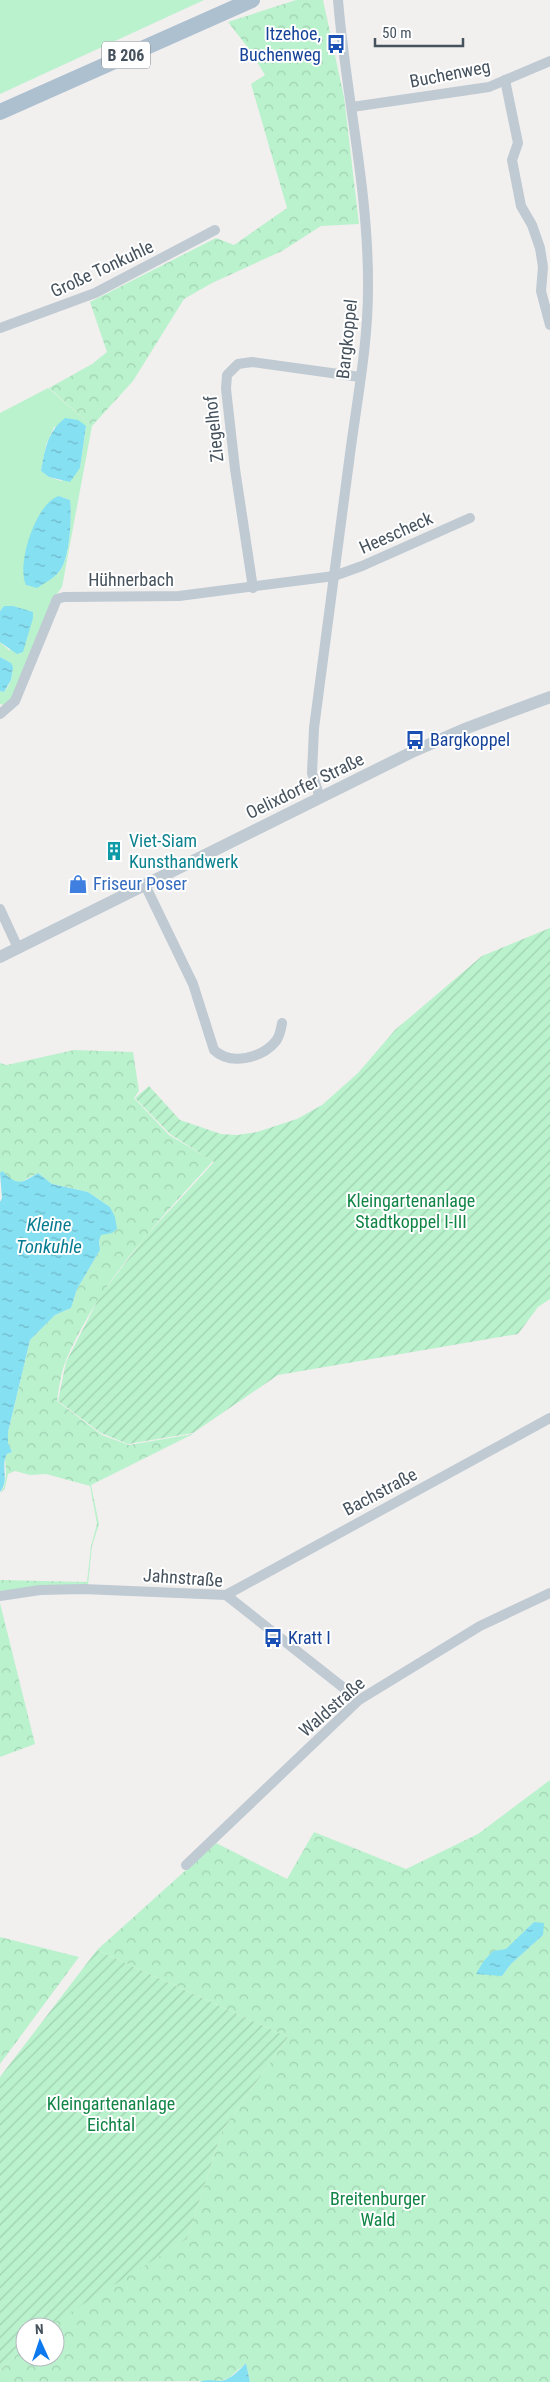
<svg xmlns="http://www.w3.org/2000/svg" width="550" height="2382" font-family="'Roboto Condensed',sans-serif">
<defs>
<pattern id="forest-crowns" width="20" height="18" patternUnits="userSpaceOnUse" patternTransform="scale(1.25)"><rect width="20" height="18" fill="#baf2cd"/><path d="M2 6a3 3 0 1 1 6 0M12 15a3 3 0 1 1 6 0" fill="none" stroke="#a1d1b2"/></pattern>
<pattern id="garden-furrows" width="10" height="10" patternUnits="userSpaceOnUse" patternTransform="scale(1.25)"><rect width="10" height="10" fill="#baf2cd"/><path d="M-1 1l2-2M0 10L10 0M9 11l2-2" fill="none" stroke="#a1d1b2"/></pattern>
<pattern id="water-ripples" width="26" height="14" patternUnits="userSpaceOnUse" patternTransform="scale(1.25)"><rect width="26" height="14" fill="#85e0f2"/><path d="M2 4q2-2 4 0t4 0M15 11q2-2 4 0t4 0" fill="none" stroke="#6fb8c7"/></pattern>
</defs>
<rect width="100%" height="100%" fill="#f2efef"/>
<g fill="url(#forest-crowns)" fill-rule="evenodd">
<polygon points="296,0 323,0 344,97 359,224 321,226 282,251 212,283 184,299 133,381 92,426 49,388 92,364 107,352 90,302 216,238 234,245 287,208 251,84 265,75 249,49 228,22"/>
<path d="M74 1050 133 1052 139 1091 134 1098 169 1135 213 1161C157 1222 99 1283 66 1360 61 1372 59 1388 57 1401L102 1435 129 1445 193 1434 91 1485 99 1524 92 1546 88 1585 0 1591V1580L87 1582 91 1546 97 1524 90 1486 46 1474 30 1475 15 1471 8 1474 5 1488 0 1494 4 1487 6 1474 5 1458 7 1454 12 1452 8 1443V1432L30 1340 55 1315 71 1308 77 1289 100 1250 99 1241 101 1235 116 1223 110 1207 88 1192 52 1184 38 1173 19 1183 12 1181 2 1172 0 1173V1063L7 1065Z"/>
<polygon points="0,1603 35,1744 0,1757"/>
<path d="M550 1780V2382H250L246 2363 229 2378 220 2381 0 2382V2370L25 2347V2357H55V2327H47L54 2321 187 2239 222 2131 288 2037 97 1950 216 1843 287 1879 314 1832 406 1869 478 1834ZM534 1922 543 1935 511 1964 502 1976 493 1951 506 1950Z"/>
<polygon points="0,1937 79,1957 0,2064"/>
</g>
<g fill="#baf2cd" fill-rule="evenodd">
<polygon points="0,0 204,0 0,94"/>
<path d="M48 388 92 426 62 587 51 602 12 700 4 705 0 704V691L4 692C12 683 13 674 11 663L0 657V642L10 651 4 606 0 611V413ZM86 426 80 468 61 481 49 477 41 471 46 445 54 427ZM59 496 70 500C71 516 71 555 61 569 55 578 46 582 37 587L26 585Z"/>
</g>
<g fill="url(#garden-furrows)">
<polygon points="550,928 550,1299 538,1307 518,1334 278,1375 193,1433 128,1444 101,1433 58,1401 66,1362 100,1296 145,1237 214,1162 170,1134 135,1098 149,1086 180,1120 221,1134 237,1135 257,1132 297,1119 322,1105 358,1073 395,1030 482,956"/>
<polygon points="97,1950 288,2037 222,2131 187,2239 47,2327 25,2327 25,2347 0,2370 0,2077"/>
</g>
<g fill="url(#water-ripples)">
<path d="M65 418 78 420 86 426 80 468 70 482 49 477 41 471C45 450 47 432 65 418Z"/>
<path d="M59 496 70 500C72 515 70 556 61 569 55 578 46 582 37 588L26 585C16 565 36 502 59 496Z"/>
<polygon points="4,606 13,606 33,612 33,618 23,652 17,654 0,642 0,611"/>
<polygon points="0,657 11,663 13,667 11,680 4,692 0,691"/>
<path d="M2 1171C18 1186 20 1184 38 1173L52 1184 88 1192 110 1207 115 1217 117 1229 112 1233 101 1235 99 1241 100 1250 77 1289 71 1308 55 1315 30 1340 8 1432V1443L12 1452 7 1454C0 1466 10 1480 0 1492V1202L2 1198 0 1173Z"/>
<polygon points="534,1922 544,1923 543,1935 511,1964 502,1976 476,1974 483,1962 493,1951 506,1949"/>
<path d="M246 2363 250 2382H200C208 2379 212 2381 220 2381 231 2380 239 2370 246 2363Z"/>
</g>
<g fill="none" stroke-linecap="round" stroke-linejoin="round">
<g stroke="#bfcad2" stroke-width="10">
<polyline points="505,80 518,143 512,160 521,206 532,225 540,248 543,267 541,291 550,325"/>
<polyline points="352,107 489,87 550,61"/>
<polyline points="0,328 95,293 215,230"/>
<polyline points="253,588 235,469 226,389 227,375 238,364 252,362 360,377"/>
<polyline points="0,714 15,701 57,599 64,597 179,596 334,576 362,566 470,518"/>
<path d="M320 798 312 773 314 728C326 636 338 545 350 454 357 400 368 344 368 289 369 191 346 97 338 0"/>
<path d="M145 885 193 984 214 1050C231 1066 262 1058 276 1041 280 1036 281 1029 282 1023"/>
<polyline points="0,909 18,948"/>
<polyline points="226,1595 550,1418"/>
<polyline points="0,1596 40,1590 83,1589 226,1595 359,1700"/>
<polyline points="186,1865 359,1700 480,1626 550,1593"/>
</g>
<polyline stroke="#bfcad2" stroke-width="12" points="0,957 414,751 467,728 550,697"/>
<polyline stroke="#adc0d0" stroke-width="16" points="0,112 252,0"/>
</g>
<defs>
<g id="bus-bare" transform="scale(1.5)"><path d="M-5-6H5V4H4V6H2V4H-2V6H-4V4H-5ZM-3.5-4V0h7V-4ZM-3.5 1.2v1.5H-2V1.2ZM2 1.2v1.5H3.5V1.2Z" fill="#1a4fb4" stroke="#fff" stroke-width="2.5" paint-order="stroke"/></g>
<g id="building-bare" transform="scale(1.5)"><path d="M-4-6H4V6H1V3H-1V6H-4ZM-2.5-4.3h1.7v1.8h-1.7ZM.8-4.3h1.7v1.8H.8ZM-2.5-1h1.7V.8h-1.7ZM.8-1h1.7V.8H.8Z" fill="#0f9aa8" stroke="#fff" stroke-width="2.5" paint-order="stroke"/></g>
<g id="shop-bare" transform="scale(1.5)"><path d="M-5-2.5h2.3a2.7 3.5 0 0 1 5.4 0H5L5.5 6h-11ZM-1.5-2.5h3a1.5 2.3 0 0 0-3 0Z" fill="#3f7fe0" stroke="#fff" stroke-width="2.5" paint-order="stroke"/></g>
</defs>
<g fill-rule="evenodd">
<use href="#bus-bare" x="336" y="44"/>
<use href="#bus-bare" x="415" y="740"/>
<use href="#building-bare" x="114" y="851"/>
<use href="#shop-bare" x="78" y="884"/>
<use href="#bus-bare" x="273" y="1638"/>
</g>
<g text-anchor="middle" stroke-width="4" stroke-linejoin="round" paint-order="stroke">
<rect fill="#fff" stroke="#7e878e" stroke-width="1" x="102" y="41.5" width="48" height="27" rx="4"/>
<g font-size="16" font-weight="bold" fill="#46535e">
<text x="126" y="61">B 206</text>
</g>
<g font-size="18" fill="#164399" stroke="#fff" text-anchor="start">
<text x="321" y="40" text-anchor="end">Itzehoe,<tspan x="321" dy="21">Buchenweg</tspan></text>
<text x="430" y="746">Bargkoppel</text>
<text x="288" y="1644">Kratt I</text>
</g>
<g font-size="18" fill="#46535e" stroke="#fff">
<text transform="translate(450 74) rotate(-11)" y="6">Buchenweg</text>
<text transform="translate(102 269) rotate(-25)" y="6">Große Tonkuhle</text>
<text transform="translate(347 339) rotate(-84)" y="6">Bargkoppel</text>
<text transform="translate(214 429) rotate(-96)" y="6">Ziegelhof</text>
<text transform="translate(396 533) rotate(-24)" y="6">Heescheck</text>
<text x="131" y="586">Hühnerbach</text>
<text transform="translate(305 786) rotate(-26)" y="6">Oelixdorfer Straße</text>
<text transform="translate(380 1492) rotate(-28)" y="6">Bachstraße</text>
<text transform="translate(183 1578) rotate(4)" y="6">Jahnstraße</text>
<text transform="translate(332 1707) rotate(-41)" y="6">Waldstraße</text>
</g>
<g font-size="18" fill="#0d838f" stroke="#fff" text-anchor="start">
<text x="129" y="847">Viet-Siam<tspan x="129" dy="21">Kunsthandwerk</tspan></text>
</g>
<g font-size="18" fill="#366cbe" stroke="#fff" text-anchor="start">
<text x="93" y="890">Friseur Poser</text>
</g>
<g font-size="18" fill="#118546" stroke="#fff">
<text x="411" y="1207">Kleingartenanlage<tspan x="411" dy="21">Stadtkoppel I-III</tspan></text>
<text x="111" y="2110">Kleingartenanlage<tspan x="111" dy="21">Eichtal</tspan></text>
<text x="378" y="2205">Breitenburger<tspan x="378" dy="21">Wald</tspan></text>
</g>
<g font-size="19" font-style="italic" fill="#067c93" stroke="#fff">
<text x="49" y="1231">Kleine<tspan x="49" dy="22">Tonkuhle</tspan></text>
</g>
</g>
<g transform="translate(40 2342) rotate(357)"><circle r="24" fill="#ffffff" stroke="#b5babf"/>
<path d="M0-4L9 19L0 12L-9 19Z" fill="#0d79ee"/>
<text y="-8" font-size="14" font-weight="bold" text-anchor="middle" fill="#46535e">N</text>
</g>
<path d="M375 38v8h88v-8" fill="none" stroke="#46535e" stroke-width="2.5"/>
<text x="382" y="38" font-size="15" fill="#46535e" stroke="#ffffff" stroke-width="4" paint-order="stroke">50 m</text>
</svg>
